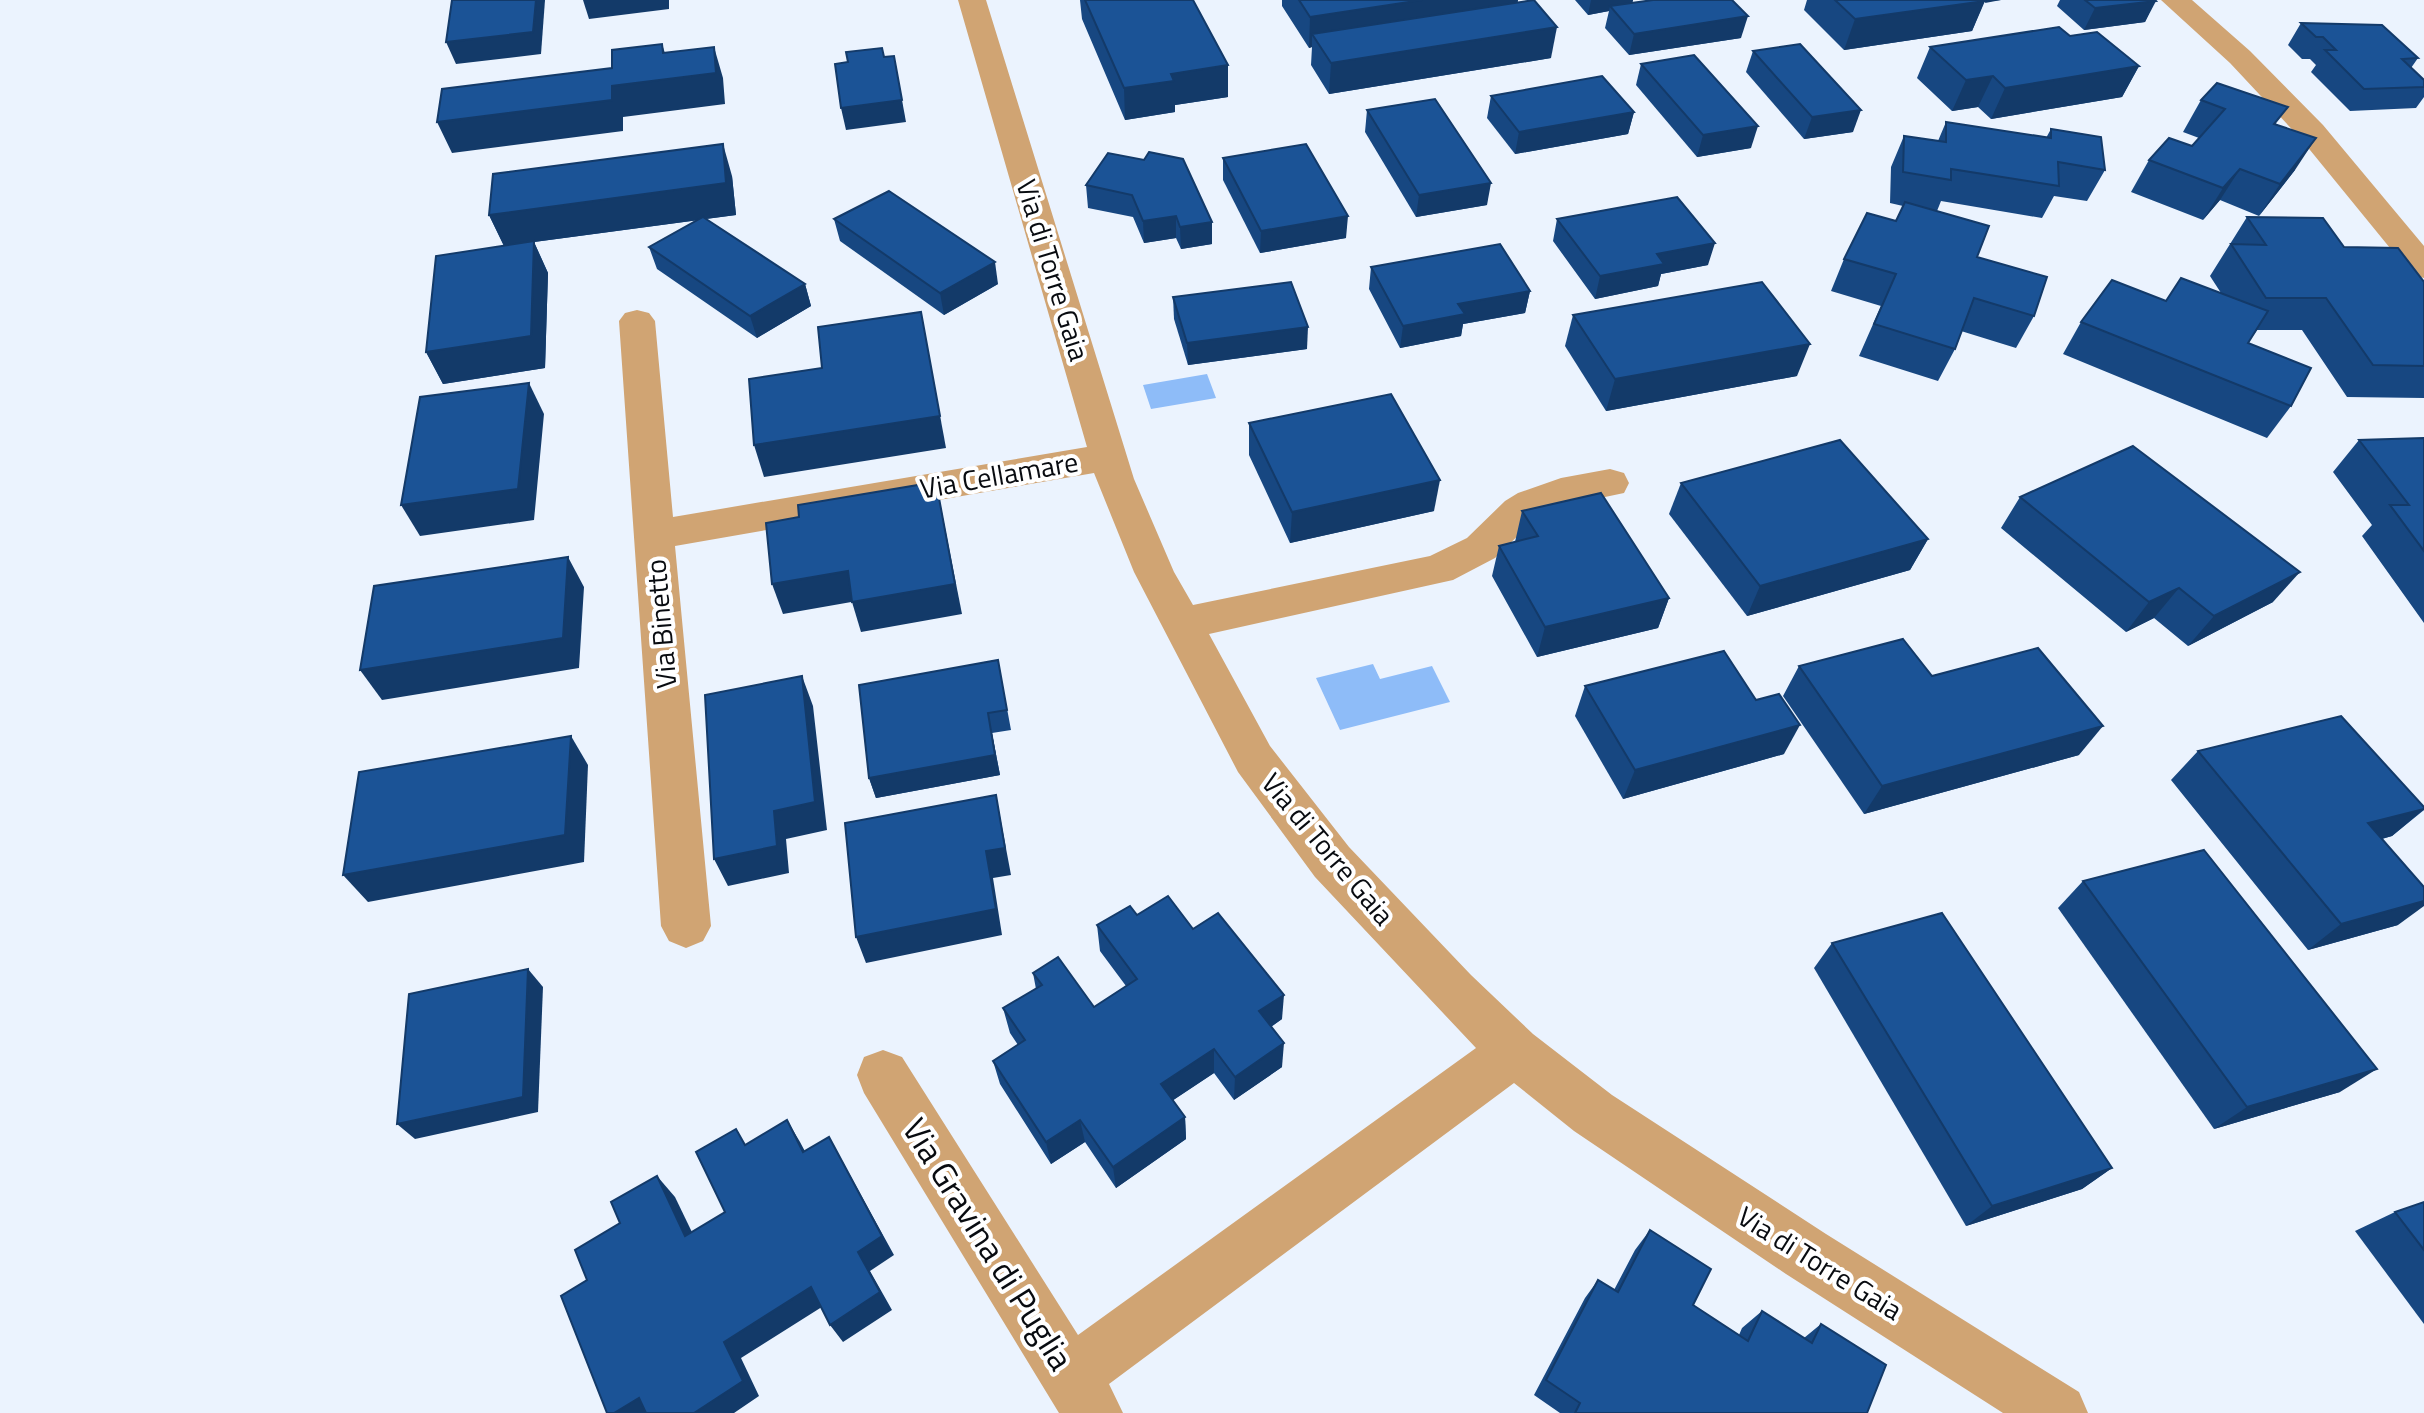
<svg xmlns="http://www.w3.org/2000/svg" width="2424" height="1413" font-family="'Titillium Web',sans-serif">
<rect width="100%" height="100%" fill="#ebf3fe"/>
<g fill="#8ebcf8">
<polygon points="1207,374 1216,398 1151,409 1143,385"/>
<polygon points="1373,664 1380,679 1432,666 1450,702 1340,730 1316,678"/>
</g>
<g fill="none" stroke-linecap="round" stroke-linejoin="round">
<g fill="#d0a473" fill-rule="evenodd">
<polygon points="958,0 986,0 1134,479 1174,572 1193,605 1430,556 1467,538 1505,501 1518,493 1561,478 1610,469 1624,473 1629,483 1624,493 1567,505 1546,513 1533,521 1495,558 1453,580 1209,634 1270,746 1349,847 1471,975 1533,1034 1612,1095 1826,1234 2079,1392 2088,1413 2003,1413 1786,1274 1574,1131 1514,1083 1109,1384 1123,1413 1059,1413 864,1093 857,1075 864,1057 883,1050 902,1057 1078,1335 1476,1048 1315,877 1238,772 1134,572 1094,473 675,546 711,926 703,941 686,948 669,941 661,926 619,321 625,313 637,310 649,313 655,321 673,517 1087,447"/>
<polygon points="2161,0 2192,0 2250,51 2323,125 2424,246 2424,278 2412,275 2301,139 2230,63"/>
</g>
</g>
<g fill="#174781">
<polygon points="1080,0 1193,0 1228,97 1175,105 1175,112 1125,120 1082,19"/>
<polygon points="1282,0 1518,0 1517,3 1551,58 1329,94 1311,65 1312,47 1309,48 1282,6"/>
<polygon points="1575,0 1633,0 1632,3 1741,38 1629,55 1605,28 1609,11 1588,15"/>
<polygon points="1807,0 2001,0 1984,2 1972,31 1844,50 1804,10"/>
<polygon points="2060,0 2155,0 2145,22 2084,30 2057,6"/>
<polygon points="2301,23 2418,58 2411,68 2424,80 2424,97 2416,108 2350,111 2311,72 2316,65 2310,59 2302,59 2288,45"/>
<polygon points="2070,36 2139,66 2122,97 1991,119 1978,107 1952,111 1917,78 1930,47"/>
<polygon points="1753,51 1853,132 1804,139 1746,72"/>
<polygon points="1641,64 1751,148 1697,157 1636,85"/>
<polygon points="1491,96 1634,112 1628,134 1515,154 1487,118"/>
<polygon points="2201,100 2277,124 2295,170 2259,216 2220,200 2203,220 2131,192 2149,160 2192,146 2199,138 2183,132"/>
<polygon points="1367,110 1487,205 1416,217 1365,132"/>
<polygon points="1946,122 2046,138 2051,129 2105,170 2087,201 2054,196 2042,218 1941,201 1937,211 1977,257 2034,316 2016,348 1961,331 1955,349 1938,381 1859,356 1881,306 1831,291 1844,259 1896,221 1903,206 1890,203 1891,167 1904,136 1938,141"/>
<polygon points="1108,153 1212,244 1181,249 1176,238 1144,243 1133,217 1088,208 1086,185"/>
<polygon points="1223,158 1346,238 1260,253 1223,180"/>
<polygon points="732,176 736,215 705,219 805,284 811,306 757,338 657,269 649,247 699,220 534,242 548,273 545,368 443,384 426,352 504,246 489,215"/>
<polygon points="2247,217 2344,247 2424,282 2424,398 2347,397 2302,330 2257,330 2248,343 2291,406 2267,438 2063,354 2081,322 2166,301 2221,293 2210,276"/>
<polygon points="834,219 998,284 944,315 840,241"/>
<polygon points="1557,219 1708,265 1661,274 1658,286 1595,299 1553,241"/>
<polygon points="1371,267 1530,291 1525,313 1463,324 1461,336 1400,348 1369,289"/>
<polygon points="1173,297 1307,349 1188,365 1174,319"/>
<polygon points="1573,315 1797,376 1606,411 1565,346"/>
<polygon points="1249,423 1434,511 1290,543 1249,455"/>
<polygon points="2424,438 2424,623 2362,536 2372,525 2333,472 2359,440"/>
<polygon points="1681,483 1928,539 1910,570 1747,616 1669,514"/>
<polygon points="2020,497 2273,602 2188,646 2154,618 2126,632 2001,528"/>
<polygon points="1522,511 1669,598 1658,628 1537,657 1492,576 1499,546 1515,542"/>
<polygon points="998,660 1011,730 992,733 1000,775 876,798 869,778"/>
<polygon points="1799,666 1932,676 2079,755 1864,814 1783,696"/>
<polygon points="1585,686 1784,754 1623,799 1575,716"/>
<polygon points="2198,751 2424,807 2424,810 2392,836 2382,839 2398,925 2308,950 2171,780"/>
<polygon points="2083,881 2340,1092 2214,1129 2058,908"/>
<polygon points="1137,915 1193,929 1282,1019 1271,1027 1282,1067 1234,1100 1214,1073 1173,1100 1185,1117 1186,1139 1116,1188 1085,1142 1051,1164 1000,1084 993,1061 1018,1045 1010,1033 1003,1008 1036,989 1033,973 1094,1007 1126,986 1100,951 1097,925"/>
<polygon points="1832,943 2112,1168 2082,1189 1966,1226 1814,968"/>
<polygon points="2424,1202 2424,1324 2355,1231 2395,1212"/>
<polygon points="1650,1230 1693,1305 1739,1335 1742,1328 1762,1311 1804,1338 1821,1324 1867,1413 1560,1413 1534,1395 1585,1298 1598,1280 1614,1290 1635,1250"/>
</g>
<g fill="#133a69">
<polygon points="536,0 545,0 541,54 456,64 446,42"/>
<polygon points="583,0 669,0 669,9 589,19"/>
<polygon points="1422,0 1518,0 1515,16 1312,34 1312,47 1309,48 1310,17"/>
<polygon points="1591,0 1633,0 1631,8 1610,6 1609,11 1588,15"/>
<polygon points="1986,0 2001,0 1985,3"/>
<polygon points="1985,1 1972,31 1844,50 1855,19"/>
<polygon points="2156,1 2145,22 2084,30 2095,8"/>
<polygon points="1748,16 1741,38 1629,55 1634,34"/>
<polygon points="1557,27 1551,58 1329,94 1331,63"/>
<polygon points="662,44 672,75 714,47 723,78 725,104 623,117 623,131 452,153 437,122 663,53"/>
<polygon points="1228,65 1228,97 1175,105 1175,112 1125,120 1124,88 1171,74"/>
<polygon points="2139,66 2122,97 1991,119 2005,88"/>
<polygon points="1993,76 1978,107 1952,111 1966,80"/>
<polygon points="902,100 906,122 846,130 841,108"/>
<polygon points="1861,110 1853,132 1804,139 1812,117"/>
<polygon points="1634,112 1628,134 1515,154 1519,132"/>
<polygon points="1758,126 1751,148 1697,157 1703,135"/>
<polygon points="2316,138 2295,170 2259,216 2280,184"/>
<polygon points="723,144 732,176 736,215 534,242 548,273 545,368 443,384 426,352 504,246 489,215"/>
<polygon points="2240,169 2220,200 2203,220 2223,188"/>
<polygon points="1491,183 1487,205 1416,217 1419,195"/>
<polygon points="1176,216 1176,238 1144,243 1143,221"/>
<polygon points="1348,216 1346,238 1260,253 1261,231"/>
<polygon points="1212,222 1212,244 1181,249 1180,227"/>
<polygon points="1715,243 1708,265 1661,274 1658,286 1595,299 1600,276 1657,254"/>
<polygon points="995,262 998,284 944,315 940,293"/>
<polygon points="805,284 811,306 757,338 750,316"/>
<polygon points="1530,291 1525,313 1463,324 1461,336 1400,348 1403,326 1458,304"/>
<polygon points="921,312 946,448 764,477 754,445"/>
<polygon points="1308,327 1307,349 1188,365 1187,343"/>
<polygon points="1810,344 1797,376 1606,411 1615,379"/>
<polygon points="529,383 544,414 534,520 420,536 401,505"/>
<polygon points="1440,480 1434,511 1290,543 1292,512"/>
<polygon points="936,482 962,614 861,632 852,602"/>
<polygon points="1928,539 1910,570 1747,616 1760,586"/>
<polygon points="568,557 584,587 579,668 382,700 360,670"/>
<polygon points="848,571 857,601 783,614 772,584"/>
<polygon points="2300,572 2273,602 2188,646 2214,616"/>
<polygon points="2179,588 2154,618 2126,632 2149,602"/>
<polygon points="1669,598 1658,628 1537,657 1545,627"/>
<polygon points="802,676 813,706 827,830 786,839 789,873 728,886 714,859 774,811"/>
<polygon points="988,713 1000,775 876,798 869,778"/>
<polygon points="1800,725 1784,754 1623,799 1635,770"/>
<polygon points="2103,726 2079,755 1864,814 1882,786"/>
<polygon points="571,736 588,765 584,862 368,902 343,875"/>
<polygon points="996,795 1011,875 993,878 1002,935 866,963 856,937 986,851"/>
<polygon points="2424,809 2392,836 2336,851 2368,823"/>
<polygon points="2424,901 2424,906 2398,925 2308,950 2341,924"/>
<polygon points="528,969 543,987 538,1112 415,1139 397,1124"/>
<polygon points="1284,995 1282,1019 1257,1036 1259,1011"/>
<polygon points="1284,1043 1282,1067 1234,1100 1235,1077"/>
<polygon points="1214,1049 1214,1073 1163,1107 1161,1084"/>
<polygon points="2377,1069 2340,1092 2214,1129 2247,1107"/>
<polygon points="1185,1117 1186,1139 1116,1188 1113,1167"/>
<polygon points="787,1120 800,1142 817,1174 803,1152"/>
<polygon points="1080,1120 1085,1142 1051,1164 1046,1142"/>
<polygon points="829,1137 894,1255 870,1271 892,1310 843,1342 830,1325 858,1252"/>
<polygon points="2112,1168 2082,1189 1966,1226 1992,1206"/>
<polygon points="657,1176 675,1197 703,1255 685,1236"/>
<polygon points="811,1287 825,1305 741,1358 759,1396 734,1413 694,1413 724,1342"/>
<polygon points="639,1398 658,1413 614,1413"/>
</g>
<g fill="#1b5396" stroke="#133a69" stroke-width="2">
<polygon points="452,0 536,0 533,32 446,42"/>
<polygon points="1085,0 1193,0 1228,65 1171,74 1174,81 1124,88"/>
<polygon points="1299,0 1422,0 1310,17"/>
<polygon points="1534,0 1557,27 1331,63 1312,34"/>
<polygon points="1653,0 1732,0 1748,16 1634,34 1610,6"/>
<polygon points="1835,0 1984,0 1985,1 1855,19"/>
<polygon points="2085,0 2155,0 2156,1 2095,8"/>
<polygon points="2301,23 2382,25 2418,58 2402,59 2424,80 2424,87 2364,89 2325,50 2336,50 2323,37 2316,37"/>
<polygon points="2059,27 2070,36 2097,32 2139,66 2005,88 1993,76 1966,80 1930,47"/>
<polygon points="662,44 663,53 714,47 716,73 612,86 612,100 437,122 442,89 612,68 612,50"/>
<polygon points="1800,44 1861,110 1812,117 1753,51"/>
<polygon points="882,48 884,57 894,56 902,100 841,108 835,64 848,62 846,52"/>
<polygon points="1694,55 1758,126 1703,135 1641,64"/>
<polygon points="1602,76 1634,112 1519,132 1491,96"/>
<polygon points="2217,83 2288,107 2274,124 2316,138 2280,184 2240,169 2223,188 2149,160 2169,138 2192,146 2225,109 2201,100"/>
<polygon points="1435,99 1491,183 1419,195 1367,110"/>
<polygon points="1946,122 2051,138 2051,129 2101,137 2105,170 2058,162 2059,186 1951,169 1951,180 1903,172 1904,136 1946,142"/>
<polygon points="723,144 726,183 489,215 493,174"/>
<polygon points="1306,144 1348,216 1261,231 1223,158"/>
<polygon points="1149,152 1183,159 1212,222 1180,227 1176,216 1143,221 1132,195 1086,185 1108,153 1144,160"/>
<polygon points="889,191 995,262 940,293 834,219"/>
<polygon points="1677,197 1715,243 1657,254 1664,264 1600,276 1557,219"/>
<polygon points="1905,202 1989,226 1977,257 2047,277 2034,316 1974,298 1955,349 1874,324 1896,274 1844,259 1867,213 1896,221"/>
<polygon points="703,217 805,284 750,316 649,247"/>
<polygon points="2247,217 2323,218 2344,247 2398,248 2424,282 2424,366 2373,365 2326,298 2266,298 2231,244 2266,245"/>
<polygon points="534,241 531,336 426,352 436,256"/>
<polygon points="1500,244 1530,291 1458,304 1465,314 1403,326 1371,267"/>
<polygon points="2181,278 2268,311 2248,343 2311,368 2291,406 2081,322 2112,280 2166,301"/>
<polygon points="1291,282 1308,327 1187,343 1173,297"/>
<polygon points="1762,282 1810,344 1615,379 1573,315"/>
<polygon points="921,312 940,416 754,445 749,379 822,368 818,327"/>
<polygon points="529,383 518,489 401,505 420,397"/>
<polygon points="1391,394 1440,480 1292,512 1249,423"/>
<polygon points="2424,438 2424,551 2390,505 2409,505 2359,440"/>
<polygon points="1840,440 1928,539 1760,586 1681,483"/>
<polygon points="2133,446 2300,572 2214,616 2179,588 2149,602 2020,497"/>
<polygon points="936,482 955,584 852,602 848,571 772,584 766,523 799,517 798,505"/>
<polygon points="1601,493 1669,598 1545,627 1499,546 1538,536 1522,511"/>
<polygon points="568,557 563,638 360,670 374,586"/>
<polygon points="1903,639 1932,676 2038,648 2103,726 1882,786 1799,666"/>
<polygon points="1724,651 1756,700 1779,694 1800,725 1635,770 1585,686"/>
<polygon points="998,660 1007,710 988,713 995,755 869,778 859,685"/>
<polygon points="802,676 815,802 774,811 777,846 714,859 705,695"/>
<polygon points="2341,716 2424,807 2424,809 2368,823 2424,887 2424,901 2341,924 2198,751"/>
<polygon points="571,736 565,835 343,875 359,772"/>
<polygon points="996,795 1005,848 986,851 996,909 856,937 845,823"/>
<polygon points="2204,850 2377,1069 2247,1107 2083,881"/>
<polygon points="1168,896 1193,929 1218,913 1284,995 1259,1011 1284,1043 1235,1077 1214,1049 1161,1084 1185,1117 1113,1167 1080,1120 1046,1142 993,1061 1025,1040 1003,1008 1042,985 1033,973 1058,957 1094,1007 1137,979 1097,925 1130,906 1137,915"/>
<polygon points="1942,913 2112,1168 1992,1206 1832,943"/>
<polygon points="528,969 523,1097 397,1124 409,994"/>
<polygon points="787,1120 803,1152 829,1137 882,1236 858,1252 880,1292 830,1325 811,1287 724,1342 743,1381 694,1413 646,1413 639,1398 614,1413 607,1413 561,1296 587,1280 575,1250 620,1223 611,1202 657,1176 685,1236 725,1212 696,1152 736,1129 745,1145"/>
<polygon points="2424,1202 2424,1250 2395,1212"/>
<polygon points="1650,1230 1711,1269 1693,1305 1748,1341 1762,1311 1812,1343 1821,1324 1886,1365 1867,1413 1575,1413 1580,1403 1546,1380 1598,1280 1618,1292"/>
</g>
<g text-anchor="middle" stroke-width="8" stroke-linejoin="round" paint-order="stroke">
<g font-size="28" fill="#080b10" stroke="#fff">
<text transform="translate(1053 270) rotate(73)" y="10">Via di Torre Gaia</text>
<text transform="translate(999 475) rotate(-10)" y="10">Via Cellamare</text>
<text transform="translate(661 624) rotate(-95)" y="10">Via Binetto</text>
<text transform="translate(1328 849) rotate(50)" y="10">Via di Torre Gaia</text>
<text transform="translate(1820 1263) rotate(32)" y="10">Via di Torre Gaia</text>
</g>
<g font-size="34" fill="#080b10" stroke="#fff">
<text transform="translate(988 1244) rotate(58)" y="12">Via Gravina di Puglia</text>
</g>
</g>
</svg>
